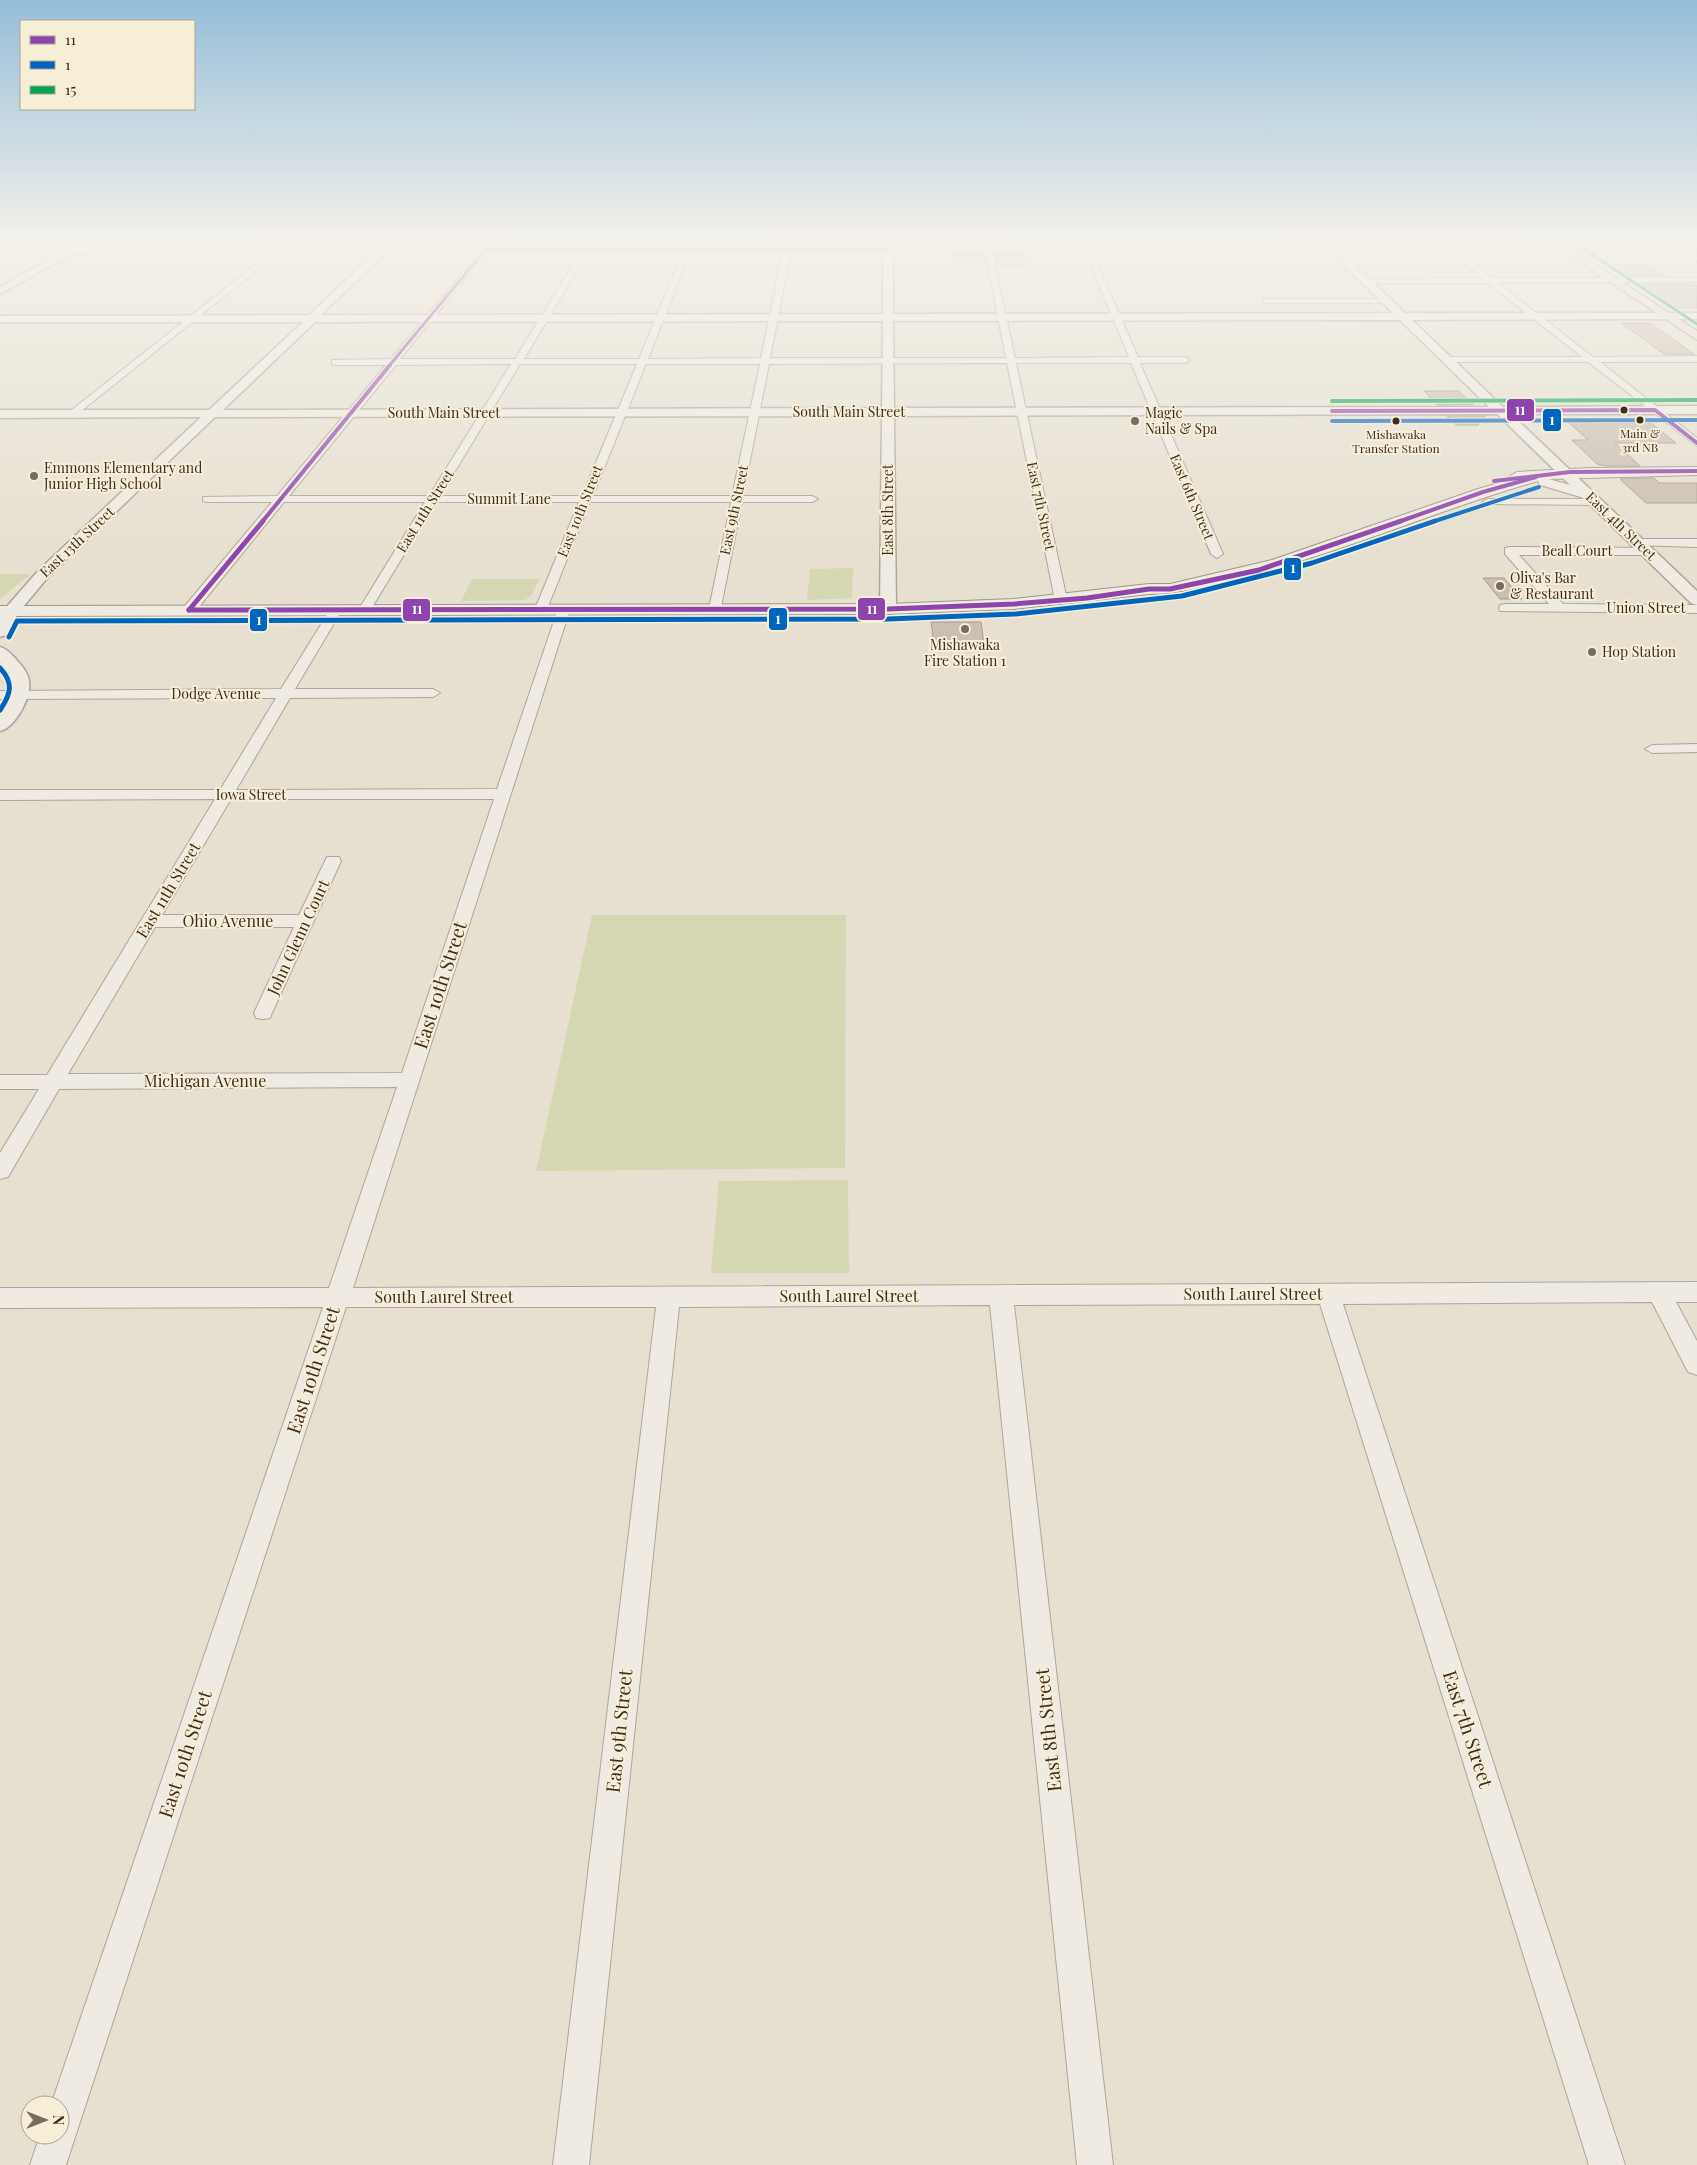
<svg xmlns="http://www.w3.org/2000/svg" width="1697" height="2165" font-family="'Playfair Display',serif">
<rect width="100%" height="100%" fill="#e7e0d1"/>
<g fill="#d6d7b3">
<polygon points="45,242 177,242 169,248 78,247"/>
<polygon points="853,568 852,598 807,600 810,569"/>
<polygon points="0,574 31,574 0,599"/>
<polygon points="472,579 539,579 531,596 525,600 461,601"/>
<polygon points="592,915 846,915 845,1168 536,1171"/>
<polygon points="848,1180 849,1273 711,1273 719,1181"/>
</g>
<g fill="#cbbfb2" stroke="#a89c90">
<polygon points="953,253 983,253 985,264 955,264"/>
<polygon points="994,253 1026,253 1028,259 1020,259 1022,267 1002,267 1001,264 997,264"/>
<polygon points="1607,265 1647,265 1666,276 1624,276"/>
<polygon points="1635,284 1697,285 1697,308 1673,308"/>
<polygon points="1621,323 1650,323 1694,354 1664,354"/>
<polygon points="1424,391 1459,391 1473,405 1437,405"/>
<polygon points="1447,416 1484,416 1489,422 1475,422 1479,425 1456,425"/>
<polygon points="1565,419 1646,419 1676,443 1615,443 1640,466 1606,466 1597,464 1572,440 1588,440"/>
<polygon points="1654,478 1659,483 1697,483 1697,503 1646,503 1620,479"/>
<polygon points="1483,578 1504,578 1522,599 1500,599"/>
<polygon points="931,622 981,622 984,644 934,644"/>
</g>
<g fill="none" stroke-linecap="round" stroke-linejoin="round">
<g stroke="#ada599" stroke-width="2">
<g id="minor">
<polygon points="128,242 147,242 97,252 93,250"/>
<polygon points="177,242 185,242 175,251 169,251 169,247"/>
<polygon points="284,242 292,242 75,416 69,416 69,412"/>
<polygon points="387,242 394,242 387,252 381,252"/>
<path d="M488 242H495L400 359H515L587 242H594L524 359H639L687 242H694L648 359 761 358 785 242H793L770 358H1006L983 242H990L1015 358 1129 357 1081 242H1088L1138 357H1186L1190 360 1186 363H1140L1223 554 1217 558 1211 554 1131 363H1016L1067 600 1061 604 1055 600 1007 363 769 364 743 496H812L818 499 812 502H742L720 612 715 613 709 609 731 502H590L547 609 541 613 535 609 579 502H436L371 609 365 613 359 609 425 502H284L194 613H184L183 610 184 607 272 502H207L203 501V497L277 496 386 365H335L332 364V360L391 359ZM511 364 429 496H289L396 365ZM520 364H637L582 496H440ZM646 364H760L732 496H593Z"/>
<polygon points="1438,242 1446,242 1492,278 1697,278 1697,282 1498,283 1593,357 1697,356 1697,362 1600,362 1697,438 1697,446 1588,362 1446,362 1446,358 1449,357 1582,357 1488,283 1367,283 1363,281 1367,279 1482,278"/>
<polygon points="1677,245 1697,256 1697,261 1674,249 1673,247"/>
<polygon points="0,248 72,248 76,250 72,252 0,252"/>
<polygon points="1266,299 1388,299 1392,301 1388,303 1263,303 1263,299"/>
<polygon points="1488,499 1596,499 1602,502 1596,505 1484,504 1482,502"/>
<polygon points="1638,539 1697,539 1697,547 1634,545 1634,541"/>
<polygon points="1509,547 1650,548 1650,554 1646,555 1519,555 1563,604 1697,605 1697,613 1500,611 1499,608 1500,605 1505,604 1549,604 1505,554 1505,548"/>
<path d="M564 605 570 609 353 1288 1697 1282V1302H1676L1697 1341V1375L1688 1372 1652 1302 1343 1304 1625 2165H1589L1320 1304 1014 1305 1113 2165H1077L990 1305 679 1307 589 2165H553L656 1307H346L66 2165H30L40 2135H60V2105H51L323 1307 0 1308V1288H329L397 1087 59 1089 8 1177 0 1179V1153L39 1089H0V1075H47L215 799 0 800V790H220L276 698 0 699V691L281 689 330 610 336 606 342 610 295 689H433L440 693 433 697 290 698 236 790 497 789 558 609ZM231 799H494L402 1073 68 1074 155 927H294L254 1013 256 1018 263 1019 270 1018 272 1013 341 861 339 857H327L299 915H162Z"/>
<polygon points="1697,744 1697,752 1652,753 1645,749 1652,745"/>
</g>
</g>
<g stroke="#ada599" stroke-width="3">
<g id="tertiary">
<path d="M884 242H892L893 246 1323 245 1321 242H1331L1333 245 1697 244V250H1339L1405 313H1697V319L1412 320 1503 407 1697 406V414H1511L1697 591V605L1691 603 1497 414 894 416 896 609 888 614 880 609 882 416 215 417 48 577 18 613 6 635 0 637V617L3 611 38 571 201 417 0 418V410H209L303 322H0V316L309 315 376 252 74 253 0 294V287L69 248 883 246ZM1329 250 1393 313 893 314V251ZM883 251V314L321 315 387 252ZM1400 320 1489 407 894 408 893 321ZM883 321 882 408 223 410 315 322Z"/>
<path d="M0 647C7 649 10 653 15 658 21 665 28 672 29 681 32 697 15 728 0 731V714L8 701 12 687 9 673 0 663Z"/>
</g>
</g>
<g stroke="#9c958a" stroke-width="2">
<path id="secondary" d="M1697 467V475L1549 479 1592 491 1595 494 1587 499 1540 485 1538 481C1436 510 1338 555 1235 579 1206 586 1178 594 1149 594L1014 609 888 614 0 616V606L888 604 1014 599 1149 584H1170L1272 560 1478 489 1512 479 1510 476 1517 472 1589 468Z"/>
</g>
<g stroke="#928b80" stroke-width="2">
<polygon id="primary" points="1549,242 1561,242 1697,331 1697,340"/>
</g>
<use href="#minor" fill="#efebe3" fill-rule="evenodd"/>
<use href="#tertiary" fill="#efebe3" fill-rule="evenodd"/>
<use href="#secondary" fill="#efebe3" fill-rule="evenodd"/>
<use href="#primary" fill="#e6e1d4" fill-rule="evenodd"/>
<g stroke="#f7eed8" stroke-width="4.5">
<polyline id="bus-1-far2" points="389,366 486,249 888,249 888,242"/>
</g>
<g stroke="#f7eed8" stroke-width="5.5">
<g id="bus-1-far1">
<polyline points="1332,411 1655,410 1697,443"/>
<polyline points="1494,481 1570,472 1697,471"/>
<polyline points="262,522 390,365"/>
<polyline points="1398,522 1483,492 1536,477"/>
</g>
</g>
<g stroke="#f7eed8" stroke-width="8">
<g id="bus-1">
<polyline points="189,610 888,609 1014,604 1087,598 1149,589 1170,589 1259,570 1401,521"/>
<polyline points="189,610 263,521"/>
</g>
</g>
<g stroke="#f7eed8" stroke-width="5.5">
<g id="bus-2-far1">
<polyline points="1332,421 1697,420"/>
<polyline points="1432,522 1539,487"/>
</g>
</g>
<g stroke="#f7eed8" stroke-width="8">
<g id="bus-2">
<polyline points="9,637 17,621 888,619 1015,614 1182,596 1312,563 1435,521"/>
<path d="M0 668C14 683 11 694 0 710"/>
</g>
</g>
<g stroke="#f7eed8" stroke-width="4.5">
<polyline id="bus-3-far1" points="1573,242 1697,324"/>
</g>
<g stroke="#f7eed8" stroke-width="5.5">
<polyline id="bus-3" points="1332,401 1697,400"/>
</g>
<use href="#bus-1-far2" stroke="#8e44ad" stroke-width="3"/>
<use href="#bus-1-far1" stroke="#8e44ad" stroke-width="4"/>
<use href="#bus-1" stroke="#8e44ad" stroke-width="5"/>
<use href="#bus-2-far1" stroke="#0065bd" stroke-width="4"/>
<use href="#bus-2" stroke="#0065bd" stroke-width="5"/>
<use href="#bus-3-far1" stroke="#00a651" stroke-width="3"/>
<use href="#bus-3" stroke="#00a651" stroke-width="4"/>
</g>
<linearGradient id="sky" x2="0" y2="1"><stop stop-color="#96bed9"/><stop offset="0.44" stop-color="#f4f1ea"/><stop offset="1" stop-color="#f4f1ea" stop-opacity="0"/></linearGradient>
<rect width="1697" height="546" fill="url(#sky)"/>
<g fill="#3d2e20" stroke="#f7eed8" stroke-width="2">
<circle cx="1624" cy="410" r="4.5"/>
<circle cx="1640" cy="420" r="4.5"/>
<circle cx="1396" cy="421" r="4.5"/>
</g>
<g fill="#786c5e" stroke="#f7eed8" stroke-width="2">
<circle cx="1135" cy="421" r="5"/>
<circle cx="34" cy="476" r="5"/>
<circle cx="1500" cy="586" r="5"/>
<circle cx="965" cy="629" r="5"/>
<circle cx="1592" cy="652" r="5"/>
</g>
<g text-anchor="middle" stroke-width="4" stroke-linejoin="round" paint-order="stroke">
<g font-size="12" fill="#3d2e20" stroke="#f7eed8">
<text x="1640" y="438">Main &amp;<tspan x="1640" dy="14">3rd NB</tspan></text>
<text x="1396" y="439">Mishawaka<tspan x="1396" dy="14">Transfer Station</tspan></text>
</g>
<g font-size="14" fill="#3d2e20" stroke="#f7eed8">
<text x="849" y="417">South Main Street</text>
<text x="444" y="418">South Main Street</text>
<text transform="translate(1192 497) rotate(67)" y="5">East 6th Street</text>
<text x="509" y="504">Summit Lane</text>
<text transform="translate(1041 506) rotate(78)" y="5">East 7th Street</text>
<text transform="translate(734 510) rotate(-78)" y="5">East 9th Street</text>
<text transform="translate(888 510) rotate(-90)" y="5">East 8th Street</text>
<text transform="translate(425 511) rotate(-58)" y="5">East 11th Street</text>
<text transform="translate(580 511) rotate(-68)" y="5">East 10th Street</text>
<text transform="translate(1621 526) rotate(44)" y="5">East 4th Street</text>
<text transform="translate(77 542) rotate(-43)" y="5">East 13th Street</text>
<text x="1577" y="556">Beall Court</text>
<text x="1646" y="613">Union Street</text>
<text x="216" y="699">Dodge Avenue</text>
<text x="251" y="800">Iowa Street</text>
</g>
<g font-size="14" fill="#3d2e20" stroke="#f7eed8" text-anchor="start">
<text x="1145" y="418">Magic<tspan x="1145" dy="16">Nails &amp; Spa</tspan></text>
<text x="44" y="473">Emmons Elementary and<tspan x="44" dy="16">Junior High School</tspan></text>
<text x="1510" y="583">Oliva's Bar<tspan x="1510" dy="16">&amp; Restaurant</tspan></text>
<text x="965" y="650" text-anchor="middle">Mishawaka<tspan x="965" dy="16">Fire Station 1</tspan></text>
<text x="1602" y="657">Hop Station</text>
</g>
<g font-size="16" fill="#3d2e20" stroke="#f7eed8">
<text transform="translate(168 890) rotate(-59)" y="6">East 11th Street</text>
<text x="228" y="927">Ohio Avenue</text>
<text transform="translate(298 937) rotate(-65)" y="6">John Glenn Court</text>
<text x="205" y="1087">Michigan Avenue</text>
<text x="1253" y="1300">South Laurel Street</text>
<text x="849" y="1302">South Laurel Street</text>
<text x="444" y="1303">South Laurel Street</text>
</g>
<g font-size="19" fill="#3d2e20" stroke="#f7eed8">
<text transform="translate(440 985) rotate(-72)" y="7">East 10th Street</text>
<text transform="translate(313 1370) rotate(-72)" y="7">East 10th Street</text>
<text transform="translate(1468 1729) rotate(72)" y="7">East 7th Street</text>
<text transform="translate(1048 1730) rotate(-96)" y="7">East 8th Street</text>
<text transform="translate(619 1731) rotate(-84)" y="7">East 9th Street</text>
<text transform="translate(185 1754) rotate(-72)" y="7">East 10th Street</text>
</g>
</g>
<g stroke="#f7eed8" stroke-width="2">
<rect x="1506" y="398" width="29" height="24" rx="5" fill="#8e44ad"/>
<rect x="1542" y="408" width="20" height="24" rx="5" fill="#0065bd"/>
<rect x="1283" y="557" width="19" height="24" rx="5" fill="#0065bd"/>
<rect x="857" y="597" width="29" height="24" rx="5" fill="#8e44ad"/>
<rect x="402" y="598" width="29" height="24" rx="5" fill="#8e44ad"/>
<rect x="768" y="607" width="20" height="24" rx="5" fill="#0065bd"/>
<rect x="249" y="608" width="19" height="24" rx="5" fill="#0065bd"/>
</g>
<g font-size="14" text-anchor="middle" font-weight="bold" fill="#fff">
<text x="1520" y="415">11</text>
<text x="1552" y="425">1</text>
<text x="1293" y="573">1</text>
<text x="872" y="614">11</text>
<text x="417" y="614">11</text>
<text x="778" y="624">1</text>
<text x="259" y="625">1</text>
</g>
<rect x="20" y="20" width="175" height="90" fill="#f7eed8" stroke="#ada18e"/>
<rect x="30" y="36" width="25" height="8" fill="#8e44ad" stroke="#ada18e"/>
<text x="65" y="45" font-size="15" fill="#3d2e20">11</text>
<rect x="30" y="61" width="25" height="8" fill="#0065bd" stroke="#ada18e"/>
<text x="65" y="70" font-size="15" fill="#3d2e20">1</text>
<rect x="30" y="86" width="25" height="8" fill="#00a651" stroke="#ada18e"/>
<text x="65" y="95" font-size="15" fill="#3d2e20">15</text>
<g transform="translate(45 2120) rotate(90)"><circle r="24" fill="#f7eed8" stroke="#ada18e"/>
<path d="M0-4L9 19L0 12L-9 19Z" fill="#786c5e"/>
<text y="-8" font-size="14" font-weight="bold" text-anchor="middle" fill="#3d2e20">N</text>
</g>
</svg>
